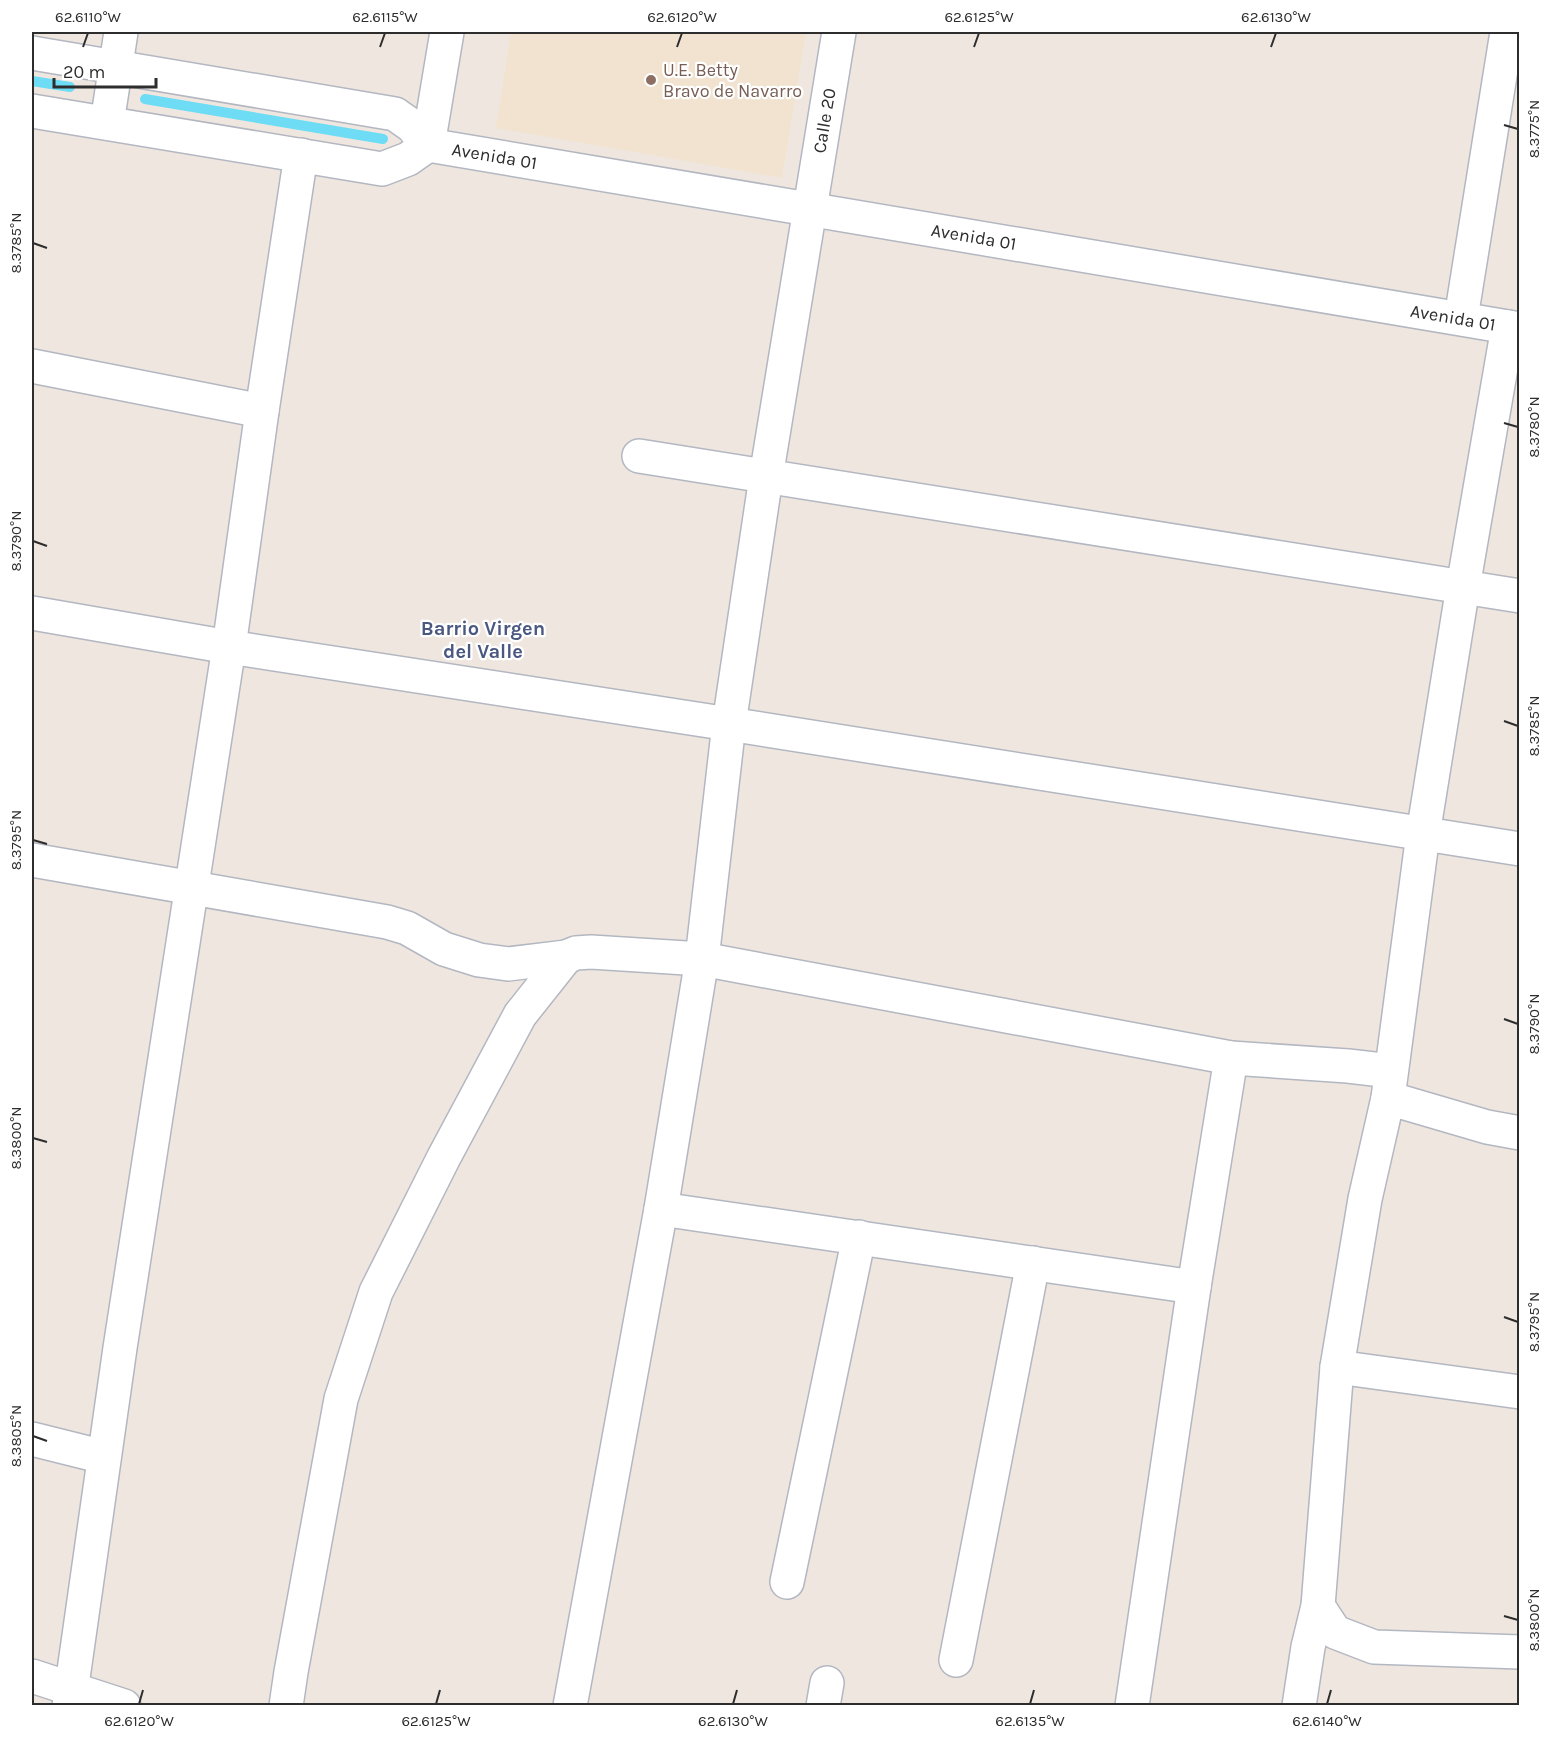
<svg xmlns="http://www.w3.org/2000/svg" width="1551" height="1737" font-family="Karla,sans-serif">
<rect width="100%" height="100%" fill="#efe7df"/>
<polygon fill="#f1e3cf" points="511,32 806,32 782,178 496,128"/>
<g fill="none" stroke-linecap="round" stroke-linejoin="round">
<g stroke="#6edcf5" stroke-width="10">
<polyline points="32,81 70,87"/>
<polyline points="145,99 383,139"/>
</g>
<g stroke="#b3b7c1" stroke-width="36">
<g id="street">
<polyline points="32,53 395,114 412,126 428,145 408,159 382,169 32,111"/>
<polyline points="107,123 121,32"/>
<polyline points="1461,318 1507,32"/>
<polyline points="32,366 262,411"/>
<polyline points="639,456 1520,596"/>
<polyline points="32,613 229,647 729,724 1520,849"/>
<polyline points="32,860 387,922 407,928 444,949 479,960 508,964 566,957 576,953 591,952 702,959 1231,1058 1348,1066 1391,1071"/>
<polyline points="1388,1098 1487,1127 1520,1133"/>
<polyline points="661,1209 1194,1287"/>
<polyline points="1337,1367 1520,1392"/>
<polyline points="32,1439 104,1457"/>
<polyline points="787,1582 859,1237"/>
<polyline points="1318,1606 1335,1632 1374,1647 1520,1652"/>
<polyline points="956,1660 1033,1263"/>
<polyline points="32,1676 124,1706"/>
<polyline points="69,1706 120,1348 229,647 262,411 301,155"/>
<polyline points="286,1706 291,1672 341,1399 376,1292 444,1157 520,1015 566,957"/>
<path id="s1" d="M570 1706 661 1209 702 959 729 724 766 477 839 32"/>
<polyline points="823,1706 827,1683"/>
<polyline points="1132,1706 1194,1287 1231,1058"/>
<polyline points="1299,1706 1308,1647 1318,1606 1337,1367 1365,1199 1388,1098 1423,834 1463,587 1508,327"/>
</g>
</g>
<g stroke="#b3b7c1" stroke-width="36">
<g id="secondary">
<path id="s2" d="M447 32 428 145 1520 329"/>
</g>
</g>
<use href="#street" stroke="#fff" stroke-width="33"/>
<use href="#secondary" stroke="#fff" stroke-width="33"/>
</g>
<path fill="none" stroke="#2d2d2d" stroke-width="2" d="M83 47 88 33M380 47 385 33M677 47 682 33M974 47 979 33M1271 47 1276 33M1504 125 1518 129M33 243 47 248M1504 423 1518 427M33 541 47 546M1504 721 1518 726M33 840 47 844M1504 1019 1518 1024M33 1138 47 1142M1504 1317 1518 1322M33 1436 47 1441M1504 1616 1518 1620M139 1704 143 1690M436 1704 440 1690M733 1704 737 1690M1030 1704 1034 1690M1327 1704 1331 1690"/>
<circle fill="#8d6e63" stroke="#fff" stroke-width="2" cx="651" cy="80" r="6"/>
<g text-anchor="middle" stroke-width="4.5" stroke-linejoin="round" paint-order="stroke">
<g font-size="18" fill="#785e54" stroke="#fff" text-anchor="start">
<text x="663" y="76">U.E. Betty<tspan x="663" dy="21">Bravo de Navarro</tspan></text>
</g>
<g font-size="18" fill="#2d2d2d" stroke="#fff">
<text dy="6" stroke="none"><textPath href="#s1" startOffset="1606">Calle 20</textPath></text>
<text dy="6" stroke="none"><textPath href="#s2" startOffset="182">Avenida 01</textPath></text>
<text dy="6" stroke="none"><textPath href="#s2" startOffset="668">Avenida 01</textPath></text>
<text dy="6" stroke="none"><textPath href="#s2" startOffset="1154">Avenida 01</textPath></text>
</g>
<g font-size="20" font-weight="bold" fill="#4a5881" stroke="#fff">
<text x="483" y="635">Barrio Virgen<tspan x="483" dy="23">del Valle</tspan></text>
</g>
</g>
<rect width="1551" height="1737" fill="none" stroke="#ffffff" stroke-width="66"/>
<path d="M54 78v9h102v-9" fill="none" stroke="#2d2d2d" stroke-width="3"/>
<text x="63" y="78" font-size="18" fill="#2d2d2d" stroke="#ffffff" stroke-width="4.5" paint-order="stroke">20 m</text>
<rect x="33" y="33" width="1485" height="1671" fill="none" stroke="#2d2d2d" stroke-width="2"/>
<g font-size="15" text-anchor="middle" fill="#2d2d2d">
<text x="88" y="22">62.6110°W</text>
<text x="385" y="22">62.6115°W</text>
<text x="682" y="22">62.6120°W</text>
<text x="979" y="22">62.6125°W</text>
<text x="1276" y="22">62.6130°W</text>
<text transform="translate(1534 129) rotate(-90)" y="5">8.3775°N</text>
<text transform="translate(16 243) rotate(-90)" y="5">8.3785°N</text>
<text transform="translate(1534 427) rotate(-90)" y="5">8.3780°N</text>
<text transform="translate(16 541) rotate(-90)" y="5">8.3790°N</text>
<text transform="translate(1534 726) rotate(-90)" y="5">8.3785°N</text>
<text transform="translate(16 840) rotate(-90)" y="5">8.3795°N</text>
<text transform="translate(1534 1024) rotate(-90)" y="5">8.3790°N</text>
<text transform="translate(16 1138) rotate(-90)" y="5">8.3800°N</text>
<text transform="translate(1534 1322) rotate(-90)" y="5">8.3795°N</text>
<text transform="translate(16 1436) rotate(-90)" y="5">8.3805°N</text>
<text transform="translate(1534 1620) rotate(-90)" y="5">8.3800°N</text>
<text x="139" y="1726">62.6120°W</text>
<text x="436" y="1726">62.6125°W</text>
<text x="733" y="1726">62.6130°W</text>
<text x="1030" y="1726">62.6135°W</text>
<text x="1327" y="1726">62.6140°W</text>
</g>
</svg>
